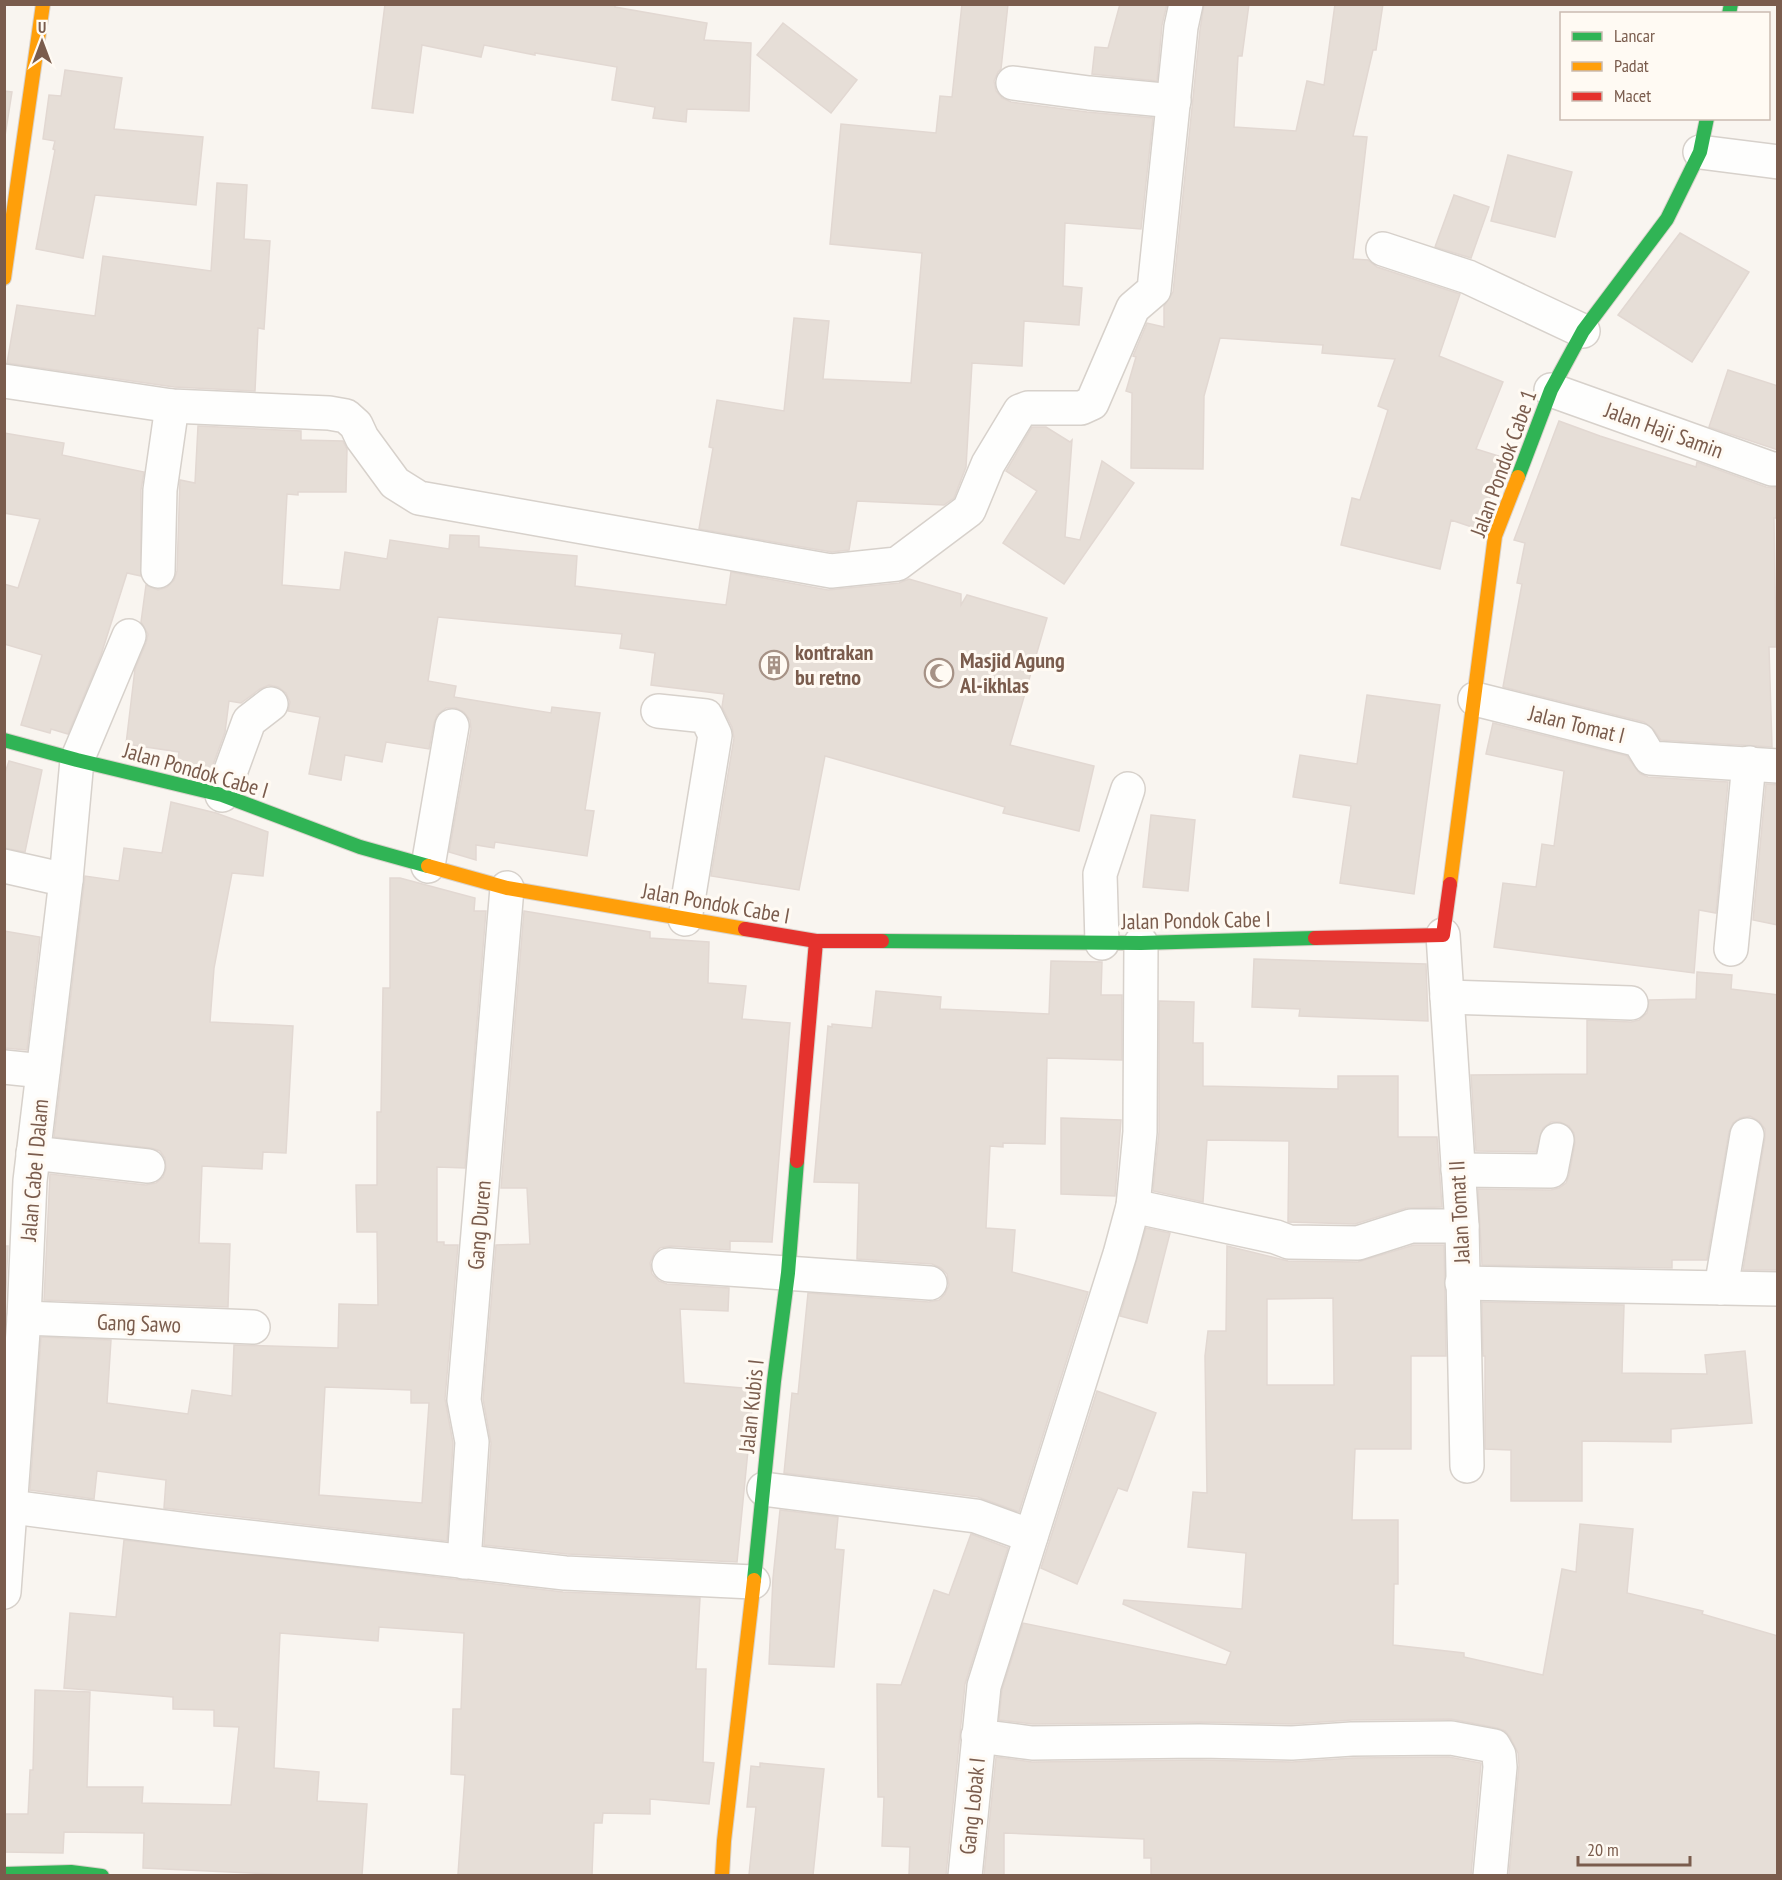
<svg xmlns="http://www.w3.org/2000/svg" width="1782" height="1880" font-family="'PT Sans Narrow',sans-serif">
<rect width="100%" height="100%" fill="#f9f5f0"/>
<g fill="#e6ded7" stroke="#e2d8d2" stroke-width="1.5" fill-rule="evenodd">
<polygon points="385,4 615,4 615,7 707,23 704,40 751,43 749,111 687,109 686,122 653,118 655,107 612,100 617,67 535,53 535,55 484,45 481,57 422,45 413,113 372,108"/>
<polygon points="962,4 1008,4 1001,69 998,72 994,81 996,91 1002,98 1011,102 1087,112 1153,118 1141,229 1065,223 1063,286 1082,288 1079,325 1024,321 1022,366 972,363 966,467 954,498 944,505 857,501 849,550 832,552 699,529 713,448 709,447 717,400 784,411 794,318 829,321 823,379 911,383 922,253 830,244 841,124 936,133 940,96 952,97"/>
<polygon points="1120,4 1167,4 1162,25 1157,81 1092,74 1095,47 1108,48"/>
<polygon points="1204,4 1249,4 1242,56 1238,56 1234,127 1296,131 1307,81 1324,85 1335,4 1383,4 1376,50 1373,50 1353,136 1367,137 1353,259 1368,260 1377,267 1460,294 1439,356 1503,382 1476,449 1505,458 1478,529 1451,520 1440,569 1341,545 1352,498 1360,500 1388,410 1378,406 1395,359 1322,353 1323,345 1220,338 1204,396 1203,469 1131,468 1132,393 1126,391 1136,357 1133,356 1147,323 1164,327 1164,306 1173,292 1200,30"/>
<polygon points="783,23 857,80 831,113 757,55"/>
<polygon points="65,70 122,78 114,129 203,137 196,205 95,195 83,258 36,249 55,150 53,149 55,141 43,139 49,95 61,96"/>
<polygon points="4,91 12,92 5,136 4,136"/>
<polygon points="1508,155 1572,172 1555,237 1491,221"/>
<polygon points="217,183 247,185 244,239 270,241 264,329 258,328 255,391 174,387 7,363 17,305 95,316 103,256 211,271"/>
<polygon points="1454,195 1489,207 1471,258 1435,247"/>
<polygon points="1680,233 1749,272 1692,362 1618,315"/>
<polygon points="1728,370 1778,386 1778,450 1709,427"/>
<polygon points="1559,421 1600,436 1696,467 1697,462 1766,487 1778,488 1778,518 1774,518 1776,647 1769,647 1772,747 1661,740 1654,730 1644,722 1503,687 1522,584 1517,583 1525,543 1514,540"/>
<polygon points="198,426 301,431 301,440 343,441 347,449 346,492 298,492 298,495 287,494 282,585 340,590 345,552 387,559 390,540 449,549 450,535 479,536 479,547 577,556 575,586 726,605 731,572 828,590 899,583 909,579 961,594 961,605 967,595 1047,618 1010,745 1094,766 1079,831 1003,813 1005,807 825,756 799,890 711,876 734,738 732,727 722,707 724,694 651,685 655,653 620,648 622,634 438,617 428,681 456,686 454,697 551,713 552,707 600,713 585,810 594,811 587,856 495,842 494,848 476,845 476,860 449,852 471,729 470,720 464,712 456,708 446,708 437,715 434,723 429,749 386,742 382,762 345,755 341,780 309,774 320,717 288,711 290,702 286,693 278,687 269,685 260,689 241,703 229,701 225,732 210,773 177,765 179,752 126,744 135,669 146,643 148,634 141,622 146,585 158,590 167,587 174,580 177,571 180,480 195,483"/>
<polygon points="1032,427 1046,427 1070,442 1072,440 1065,537 1080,540 1102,461 1134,483 1064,584 1003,543 1037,491 1006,471"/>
<polygon points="4,433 64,443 62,455 144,472 141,490 141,576 127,573 101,655 68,734 51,729 50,733 21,725 42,655 4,644 4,584 18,588 40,519 4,513"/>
<polygon points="1367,695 1440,705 1414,894 1340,883 1351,806 1293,797 1300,755 1357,764"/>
<polygon points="1493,723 1627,756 1640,774 1648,777 1728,782 1716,913 1699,910 1694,973 1494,947 1503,883 1536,887 1542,844 1554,846 1564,771 1486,754"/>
<polygon points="9,761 42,770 25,852 4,848 4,776"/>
<polygon points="1766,784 1778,785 1778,925 1753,920"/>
<polygon points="171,802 216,813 268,832 263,876 232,873 214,968 210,1022 293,1026 286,1153 263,1152 262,1169 202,1166 199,1243 230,1244 228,1307 44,1300 50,1174 146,1185 156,1183 163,1177 166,1169 165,1158 160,1151 151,1148 54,1137 85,876 119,881 124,848 162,853"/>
<polygon points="1151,815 1195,820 1188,891 1143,887"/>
<path d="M390 878H400L475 898 474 911H486L465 1168 437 1167V1242H444V1245H458L445 1399 453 1443 447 1541 164 1508 166 1480 97 1471 94 1499 30 1490 41 1337 111 1340 107 1403 188 1414 192 1390 232 1396 234 1345 338 1348 339 1304 378 1305 377 1232H357L356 1185H377V1112H381L383 988H390ZM325 1387 411 1390V1403H429L422 1503 319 1495Z"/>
<polygon points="524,911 650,932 650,938 709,942 708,983 746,986 742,1019 790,1023 772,1242 730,1241 730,1250 670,1246 660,1248 654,1254 650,1263 652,1274 659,1281 667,1284 729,1288 728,1311 680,1309 684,1383 754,1389 737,1562 567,1554 484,1545 491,1443 483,1399 496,1245 530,1244 527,1188 501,1188"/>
<polygon points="4,931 40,937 27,1050 4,1048"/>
<polygon points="1254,959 1426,964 1428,1021 1299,1016 1300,1009 1252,1007"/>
<polygon points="1051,961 1102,962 1101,995 1122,995 1122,1060 1047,1058 1045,1144 1003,1143 1003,1147 990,1146 986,1228 1015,1230 1012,1272 1088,1292 1019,1512 978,1497 784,1473 792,1393 798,1394 808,1293 929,1302 939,1300 945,1294 949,1285 947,1274 941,1268 932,1264 857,1259 859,1183 814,1182 828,1026 832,1027 832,1024 872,1028 876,991 941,997 940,1009 1049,1014"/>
<polygon points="1697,972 1732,975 1731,989 1778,995 1778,1270 1743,1270 1765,1138 1765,1129 1759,1121 1750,1116 1740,1118 1733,1123 1729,1132 1707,1260 1672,1260 1672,1268 1482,1265 1478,1189 1551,1190 1559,1188 1566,1183 1569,1175 1575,1143 1574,1133 1569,1126 1560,1122 1551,1122 1543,1128 1536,1152 1476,1151 1471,1075 1587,1074 1587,1020 1631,1022 1639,1020 1647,1013 1649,1000 1696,999"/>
<polygon points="1159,1001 1194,1002 1193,1043 1203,1043 1203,1086 1338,1089 1338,1076 1398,1076 1398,1137 1437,1137 1442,1207 1406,1208 1355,1224 1288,1222 1289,1141 1207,1140 1203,1202 1153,1191 1159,1132"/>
<polygon points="1061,1118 1121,1120 1115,1196 1061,1194"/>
<polygon points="1146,1228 1170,1233 1147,1323 1120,1316"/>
<path d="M1414 1245H1444L1446 1356H1411V1449H1355L1352 1520H1398V1584H1394L1393 1645 1464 1653V1657L1543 1675 1562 1569 1576 1572 1580 1524 1633 1529 1627 1593 1703 1611 1702 1614 1778 1636V1875H1509L1519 1765 1518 1753 1510 1737 1505 1731 1497 1728 1451 1719 1352 1720 1292 1724 1199 1722 1033 1724 999 1720 1002 1690 1023 1623 1226 1665 1231 1652 1123 1604 1124 1600 1242 1609 1246 1553 1188 1547 1193 1492 1207 1493 1205 1356 1208 1331H1226L1227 1246 1288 1261 1358 1262ZM1333 1298 1334 1385H1267V1299Z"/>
<polygon points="4,1246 8,1246 4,1328"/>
<polygon points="1482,1302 1624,1305 1622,1373 1707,1374 1705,1355 1745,1351 1752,1423 1671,1429 1671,1442 1582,1441 1582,1501 1511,1501 1511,1450 1485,1449 1485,1356 1483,1356"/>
<polygon points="1097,1391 1156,1413 1127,1491 1118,1488 1077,1584 1041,1568"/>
<polygon points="780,1510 838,1517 835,1549 844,1550 834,1667 769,1664 773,1578"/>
<polygon points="971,1534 1008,1548 965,1684 946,1875 909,1875 910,1847 882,1846 884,1797 878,1797 877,1684 901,1685 934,1590 949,1595"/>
<polygon points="124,1540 563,1592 700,1598 696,1669 706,1669 703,1762 714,1763 709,1804 650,1799 650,1814 603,1813 602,1823 594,1823 592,1875 458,1874 465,1775 451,1774 453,1709 461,1709 464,1633 379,1627 378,1641 280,1633 274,1768 319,1772 317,1801 367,1804 362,1875 291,1875 143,1868 144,1833 64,1832 63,1853 4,1852 4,1814 28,1814 30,1770 33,1770 35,1690 90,1692 87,1787 143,1787 142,1803 231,1805 239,1727 214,1726 214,1710 173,1709 173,1697 64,1688 70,1613 116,1617"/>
<polygon points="996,1757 1032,1762 1199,1760 1292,1762 1353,1758 1449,1757 1481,1763 1471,1875 1151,1875 1151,1858 1144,1858 1144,1839 1004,1833 1004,1875 984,1875"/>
<polygon points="760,1763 824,1769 813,1875 749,1875 756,1807 747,1807 751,1766 760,1767"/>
</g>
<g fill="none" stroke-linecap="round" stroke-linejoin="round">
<g stroke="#d7d1cb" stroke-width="36">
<g id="street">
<polyline points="1013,83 1089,93 1174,101"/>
<polyline points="1700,152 1778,162"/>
<polyline points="1383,249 1468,277 1583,331"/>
<polyline points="4,381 172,406 329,413 346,416 356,425 362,438 395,483 419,498 831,571 897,564 969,510 988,464 1020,411 1028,408 1081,408 1092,403 1133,308 1154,290 1181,27 1186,4"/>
<polyline points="1551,390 1772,469 1778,469"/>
<polyline points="158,571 160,490 172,406"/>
<polyline points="1475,699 1639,740 1650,758 1778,766"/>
<polyline points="658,711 706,716 715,735 685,919"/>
<polyline points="222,795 249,721 271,704"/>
<polyline points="4,866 66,880"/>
<polyline points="428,866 452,726"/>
<polyline points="1443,935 1462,1226 1467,1466"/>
<polyline points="1102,943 1100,874 1128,789"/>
<polyline points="1731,949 1749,763"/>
<polyline points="1447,997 1631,1003"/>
<polyline points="4,1067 43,1071"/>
<polyline points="33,1153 148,1166"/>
<polyline points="1458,1170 1551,1171 1557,1140"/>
<polyline points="1133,1206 1276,1237 1289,1242 1358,1243 1411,1226 1462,1226"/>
<polyline points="669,1265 930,1283"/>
<polyline points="1462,1283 1778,1289"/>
<polyline points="1721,1288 1747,1135"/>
<polyline points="24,1318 253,1327"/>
<polyline points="764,1489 976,1516 1031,1536"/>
<polyline points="12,1507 204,1532 565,1573 753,1582"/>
<polyline points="464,1562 472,1442 464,1400 507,888"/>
<polyline points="4,1592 24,1318 30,1181 66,880 77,760 129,636"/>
<polyline points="978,1736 1032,1743 1199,1741 1292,1743 1352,1739 1451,1738 1494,1746 1499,1755 1500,1767 1490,1876"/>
<polyline points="965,1876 984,1686 1120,1254 1133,1206 1140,1132 1141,943"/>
</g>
</g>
<g stroke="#d9d2cb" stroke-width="16">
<g id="fast">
<polyline points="1729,14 1731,4"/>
<polyline points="1518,477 1551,390 1583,331 1667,219 1700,152 1707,118"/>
<polyline points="4,740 77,760 222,795 360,847 428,866"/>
<polyline points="882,941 1141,943 1315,938"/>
<polyline points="754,1580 774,1381 788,1273 797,1161"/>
<polyline points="4,1874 71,1872 102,1876"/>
</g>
</g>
<g stroke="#d9d2cb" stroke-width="16">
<g id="slow">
<polyline points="4,278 43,4"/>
<polyline points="428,866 507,888 745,929"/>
<polyline points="1450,884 1495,536 1518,477"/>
<polyline points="722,1876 724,1841 754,1580"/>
</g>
</g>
<g stroke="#d9d2cb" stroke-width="16">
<g id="jam">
<polyline points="745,929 816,941 882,941"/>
<polyline points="1315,938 1443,935 1450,884"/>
<polyline points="797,1161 816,941"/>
</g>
</g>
<use href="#street" stroke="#fefefd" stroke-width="33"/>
<use href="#fast" stroke="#30b455" stroke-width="14"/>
<use href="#slow" stroke="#ff9f0a" stroke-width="14"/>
<use href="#jam" stroke="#e5322d" stroke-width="14"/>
</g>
<defs>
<g id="building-ring" transform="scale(1.5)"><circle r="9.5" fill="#fffaf3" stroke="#a69286" stroke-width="1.5"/><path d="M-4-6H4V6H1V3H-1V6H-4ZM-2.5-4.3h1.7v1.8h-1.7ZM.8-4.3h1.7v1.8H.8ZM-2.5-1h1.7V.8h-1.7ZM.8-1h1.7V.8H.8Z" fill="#a69286"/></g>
<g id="mosque-ring" transform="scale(1.5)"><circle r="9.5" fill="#fffaf3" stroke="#a69286" stroke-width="1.5"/><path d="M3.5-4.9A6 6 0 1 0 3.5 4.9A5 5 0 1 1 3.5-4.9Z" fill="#a69286"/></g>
</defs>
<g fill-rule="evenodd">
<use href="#building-ring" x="774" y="665"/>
<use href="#mosque-ring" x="939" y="673"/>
</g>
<g text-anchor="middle" stroke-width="6" stroke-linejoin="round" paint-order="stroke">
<g font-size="22" fill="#7a5c4d" stroke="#fffaf3">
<text transform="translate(1664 430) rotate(20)" y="8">Jalan Haji Samin</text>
<text transform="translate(1503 463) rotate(-70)" y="8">Jalan Pondok Cabe 1</text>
<text transform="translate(1577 724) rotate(14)" y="8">Jalan Tomat I</text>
<text transform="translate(196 770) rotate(16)" y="8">Jalan Pondok Cabe I</text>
<text transform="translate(716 903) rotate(10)" y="8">Jalan Pondok Cabe I</text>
<text transform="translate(1196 920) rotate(-1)" y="8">Jalan Pondok Cabe I</text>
<text transform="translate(34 1170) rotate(-85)" y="8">Jalan Cabe I Dalam</text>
<text transform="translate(1459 1212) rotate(-93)" y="8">Jalan Tomat II</text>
<text transform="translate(479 1225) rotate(-85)" y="8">Gang Duren</text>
<text transform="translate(139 1323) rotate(2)" y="8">Gang Sawo</text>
<text transform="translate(751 1406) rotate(-84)" y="8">Jalan Kubis I</text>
<text transform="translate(972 1806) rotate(-84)" y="8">Gang Lobak I</text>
</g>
<g font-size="22" font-weight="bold" fill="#7a5c4d" stroke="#fffaf3" text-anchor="start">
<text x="795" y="660">kontrakan<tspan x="795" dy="25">bu retno</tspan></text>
<text x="960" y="668">Masjid Agung<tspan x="960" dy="25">Al-ikhlas</tspan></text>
</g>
</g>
<rect width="1782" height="1880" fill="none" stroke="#7a5c4d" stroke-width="12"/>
<rect x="1560" y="12" width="210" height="108" fill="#fffaf3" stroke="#cabbb1" stroke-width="1.5"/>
<rect x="1572" y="32" width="30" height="9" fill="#30b455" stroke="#cabbb1" stroke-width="1.5"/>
<text x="1614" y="42" font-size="18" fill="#7a5c4d">Lancar</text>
<rect x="1572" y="62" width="30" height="9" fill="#ff9f0a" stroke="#cabbb1" stroke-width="1.5"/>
<text x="1614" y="72" font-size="18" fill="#7a5c4d">Padat</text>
<rect x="1572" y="92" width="30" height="9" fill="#e5322d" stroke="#cabbb1" stroke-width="1.5"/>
<text x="1614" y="102" font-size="18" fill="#7a5c4d">Macet</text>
<g transform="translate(42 42)" stroke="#fffaf3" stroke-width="4.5" paint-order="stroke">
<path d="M0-4.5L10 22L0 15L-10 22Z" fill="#7a5c4d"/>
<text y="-9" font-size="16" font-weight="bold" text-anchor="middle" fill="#7a5c4d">U</text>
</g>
<path d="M1578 1856v9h112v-9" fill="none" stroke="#7a5c4d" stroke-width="3"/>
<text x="1587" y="1856" font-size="18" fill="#7a5c4d" stroke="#fffaf3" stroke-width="4.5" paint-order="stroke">20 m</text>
</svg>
